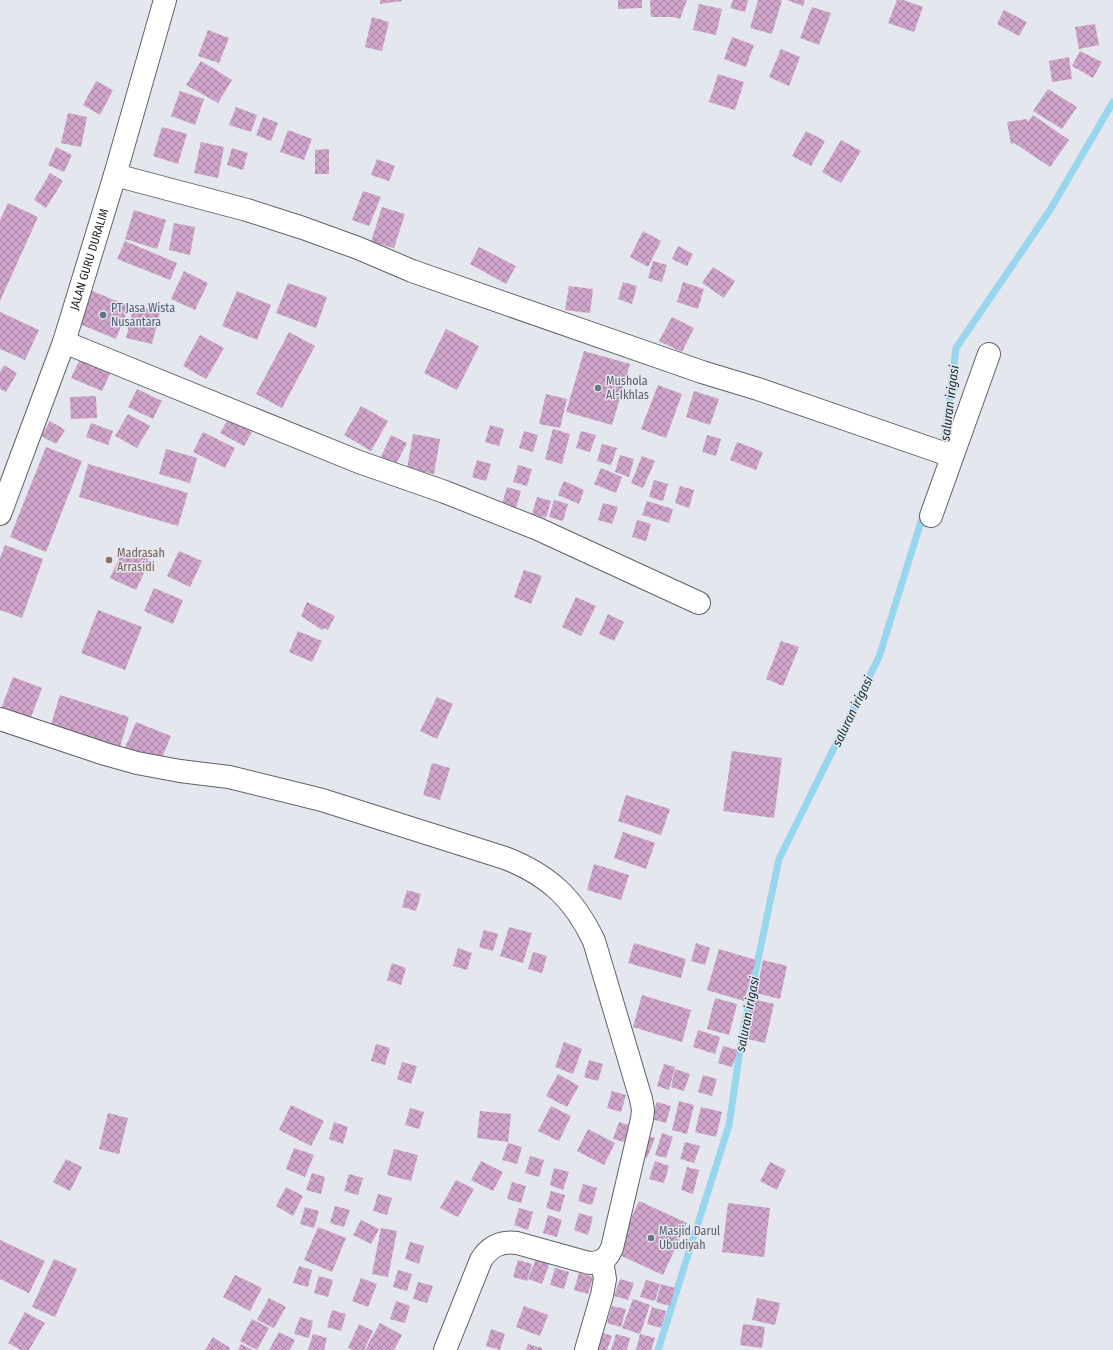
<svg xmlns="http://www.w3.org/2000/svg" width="1113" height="1350" font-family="'Fira Sans Condensed',sans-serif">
<defs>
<pattern id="building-cross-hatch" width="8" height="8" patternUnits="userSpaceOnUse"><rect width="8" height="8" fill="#d0a5cb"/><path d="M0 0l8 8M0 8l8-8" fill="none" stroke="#a886a4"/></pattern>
</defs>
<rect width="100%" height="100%" fill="#e4e7ee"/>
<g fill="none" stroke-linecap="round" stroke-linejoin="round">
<g stroke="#98d6ed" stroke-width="7">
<polyline points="943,451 956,348 1050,210 1113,102"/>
<polyline points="658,1350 729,1125 742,1036 779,859 879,657 924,512"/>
</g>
</g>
<g fill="url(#building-cross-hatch)">
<polygon points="380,0 402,0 402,1 380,4"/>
<polygon points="618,0 642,0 642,8 618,9"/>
<polygon points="650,0 687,0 680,19 673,17 651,17"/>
<polygon points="733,0 748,0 745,12 730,8"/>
<polygon points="758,0 782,0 772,34 750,28"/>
<polygon points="787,0 805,0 803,6"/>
<polygon points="897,0 903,0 923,7 914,32 888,23"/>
<polygon points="699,4 722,9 716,35 693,30"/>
<polygon points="812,7 831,13 819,45 800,38"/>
<polygon points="1004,10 1027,22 1019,36 997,24"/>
<polygon points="372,17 389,22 382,51 365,47"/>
<polygon points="1095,24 1099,45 1079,49 1075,27"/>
<polygon points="208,30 229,38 219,63 198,56"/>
<polygon points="732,37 754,45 746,67 724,59"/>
<polygon points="781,49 800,57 789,86 769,77"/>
<polygon points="1080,51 1102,62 1093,78 1072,66"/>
<polygon points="1069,57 1072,79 1052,82 1049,61"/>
<polygon points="201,61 232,80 218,103 186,85"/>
<polygon points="718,74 744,82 735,110 709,102"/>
<polygon points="96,81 113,90 100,115 83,105"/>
<polygon points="1048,89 1077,107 1062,129 1033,111"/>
<polygon points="180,91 204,99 195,125 171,116"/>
<polygon points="236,107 257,115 251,132 229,125"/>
<polygon points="68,113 87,117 81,147 61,143"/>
<polygon points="1033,115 1069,140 1050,167 1014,143 1011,144 1007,122 1027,119 1028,122"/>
<polygon points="263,117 278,123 271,141 256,135"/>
<polygon points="162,127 187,134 178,164 153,156"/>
<polygon points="288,130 312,139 304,160 280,152"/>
<polygon points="806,131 825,141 811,166 792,156"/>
<polygon points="841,140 861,151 841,183 822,172"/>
<polygon points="201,142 224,147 218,178 194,173"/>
<polygon points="56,147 72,155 64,172 48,165"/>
<polygon points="232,148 248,153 243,170 227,165"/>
<polygon points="329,149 329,174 315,174 315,150"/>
<polygon points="377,159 395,166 389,181 371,175"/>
<polygon points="50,173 63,181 46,208 34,200"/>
<polygon points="363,191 381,197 369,226 352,220"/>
<polygon points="8,203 38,217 0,301 0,220"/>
<polygon points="382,207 405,214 394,248 371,242"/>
<polygon points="134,210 166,220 157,249 125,239"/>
<polygon points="174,223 195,227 190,255 169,250"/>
<polygon points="643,231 661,241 648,267 630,257"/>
<polygon points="125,241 177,263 170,280 117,259"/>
<polygon points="678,246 693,254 687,266 672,259"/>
<polygon points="479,247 516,266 506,284 470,264"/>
<polygon points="653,261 667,265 662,282 648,278"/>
<polygon points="713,267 735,281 724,298 702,283"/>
<polygon points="184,271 208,283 195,310 171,299"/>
<polygon points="623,282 637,286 632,304 618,299"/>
<polygon points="683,282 704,289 698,309 677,302"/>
<polygon points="288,283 327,297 316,328 276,313"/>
<polygon points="569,286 593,289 590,313 565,310"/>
<polygon points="90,290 129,306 116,339 77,323"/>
<polygon points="237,291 271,305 257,340 222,326"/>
<polygon points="134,306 160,312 152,344 126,338"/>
<polygon points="0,312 39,330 25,360 0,349"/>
<polygon points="672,317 694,328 682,352 659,341"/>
<polygon points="446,329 479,346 457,390 424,373"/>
<polygon points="289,332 315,346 282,408 256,394"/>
<polygon points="200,335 224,348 206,379 183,366"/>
<polygon points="584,351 630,364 612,425 566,412"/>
<polygon points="80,359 111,372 102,391 71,378"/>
<polygon points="4,365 17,373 6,392 0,389 0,372"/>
<polygon points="658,385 682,394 666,438 641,429"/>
<polygon points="137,389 162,401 153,419 128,407"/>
<polygon points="694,391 719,399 710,425 686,417"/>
<polygon points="546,394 567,399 560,428 539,424"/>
<polygon points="96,396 97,418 71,419 70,397"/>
<polygon points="361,406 388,421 371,451 344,435"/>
<polygon points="128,414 150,426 137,448 115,436"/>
<polygon points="228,419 252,432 244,446 220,433"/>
<polygon points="50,421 65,430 56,444 41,436"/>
<polygon points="91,423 113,431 108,445 86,437"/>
<polygon points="490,425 504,429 499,446 485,442"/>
<polygon points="553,429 570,434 562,464 545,459"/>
<polygon points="524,431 538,435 533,452 519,448"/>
<polygon points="581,431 596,435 590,452 576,448"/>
<polygon points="203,432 235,448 225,468 193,452"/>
<polygon points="413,434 440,439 434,474 407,469"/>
<polygon points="391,435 407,443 395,466 380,459"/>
<polygon points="707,435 721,439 716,456 702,452"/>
<polygon points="737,442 763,452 756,470 730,460"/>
<polygon points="602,444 617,448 611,465 597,461"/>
<polygon points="46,447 82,461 46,552 10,537"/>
<polygon points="166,449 197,458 190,483 159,474"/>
<polygon points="620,455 634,459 629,477 615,472"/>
<polygon points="642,456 655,461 643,488 631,483"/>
<polygon points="477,460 491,464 486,481 472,477"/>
<polygon points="88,464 188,493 178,526 79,497"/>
<polygon points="518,465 532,469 527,486 513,482"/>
<polygon points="601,468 622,477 616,493 594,484"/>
<polygon points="654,480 668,484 663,501 649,497"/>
<polygon points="564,481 584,490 579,504 558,495"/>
<polygon points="680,486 694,490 689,508 675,503"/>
<polygon points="507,487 521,491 516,508 502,504"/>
<polygon points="537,497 551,501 546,518 532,514"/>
<polygon points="554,500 568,504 563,521 549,517"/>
<polygon points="647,501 673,509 669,523 642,515"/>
<polygon points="603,503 618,507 612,524 598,520"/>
<polygon points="637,520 651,524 646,541 632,537"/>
<polygon points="5,545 43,559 22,618 0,610 0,558"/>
<polygon points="124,548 150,560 136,590 110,578"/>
<polygon points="179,551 202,561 190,587 167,576"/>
<polygon points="524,570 542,576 531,604 514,597"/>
<polygon points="154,588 183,600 173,624 144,611"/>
<polygon points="576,597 596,606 581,636 562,627"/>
<polygon points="307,602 335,616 328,630 324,628 322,630 301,616"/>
<polygon points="98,610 142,627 125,670 81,653"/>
<polygon points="608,614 624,622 614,641 599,634"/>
<polygon points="298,631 322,641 312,662 289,652"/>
<polygon points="781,641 799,647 783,686 766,679"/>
<polygon points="13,677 42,688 30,720 1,709"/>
<polygon points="60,695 129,717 119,750 50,727"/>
<polygon points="437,697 453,704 437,739 420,731"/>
<polygon points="136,722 171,736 159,765 124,750"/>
<polygon points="732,751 782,758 774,818 723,811"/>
<polygon points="432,763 450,768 440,800 423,795"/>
<polygon points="626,795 670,809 661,835 618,821"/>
<polygon points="623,832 655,843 646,869 614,858"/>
<polygon points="594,864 629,875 621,900 587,890"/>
<polygon points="407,890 421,894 416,911 402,907"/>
<polygon points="509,927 532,933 523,963 500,956"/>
<polygon points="484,930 498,934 493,951 479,947"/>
<polygon points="634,943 686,959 681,978 628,963"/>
<polygon points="696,943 710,948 705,965 691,961"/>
<polygon points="458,948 472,953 467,970 453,966"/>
<polygon points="719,949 756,960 744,1001 707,990"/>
<polygon points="533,952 547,956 542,973 528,969"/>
<polygon points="763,960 787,966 780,999 756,993"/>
<polygon points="392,963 406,968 401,985 387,980"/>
<polygon points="642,995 691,1010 682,1042 633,1027"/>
<polygon points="715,998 737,1004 729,1035 707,1029"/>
<polygon points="752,999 774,1004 765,1043 743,1038"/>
<polygon points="698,1030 720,1037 715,1054 693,1047"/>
<polygon points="564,1042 582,1049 573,1074 555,1067"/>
<polygon points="376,1044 390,1048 385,1065 371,1061"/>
<polygon points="723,1046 738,1050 732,1067 718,1063"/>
<polygon points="589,1060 603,1064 598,1081 584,1077"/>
<polygon points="402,1062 417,1066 411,1084 397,1079"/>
<polygon points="664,1064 675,1067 669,1090 657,1086"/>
<polygon points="675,1069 690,1074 684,1091 671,1087"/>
<polygon points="558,1074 579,1086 567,1107 546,1096"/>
<polygon points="703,1075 717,1079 712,1096 698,1092"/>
<polygon points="612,1091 626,1095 621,1112 607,1108"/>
<polygon points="679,1101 694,1105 687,1134 672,1130"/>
<polygon points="657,1102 671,1106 666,1123 651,1119"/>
<polygon points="291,1105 324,1121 311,1146 279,1130"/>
<polygon points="551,1106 571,1116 559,1141 538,1131"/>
<polygon points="701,1107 722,1112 716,1137 695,1132"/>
<polygon points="410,1108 424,1112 419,1129 405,1125"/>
<polygon points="480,1111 511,1114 508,1142 477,1138"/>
<polygon points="108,1113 128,1118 119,1154 99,1149"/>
<polygon points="334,1122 348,1127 343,1144 329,1139"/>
<polygon points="619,1122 632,1126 628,1143 613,1139"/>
<polygon points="588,1129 615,1143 604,1165 577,1151"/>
<polygon points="662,1133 673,1137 666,1158 655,1155"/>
<polygon points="643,1134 655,1138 647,1158 636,1153"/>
<polygon points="685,1142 700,1146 694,1163 680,1159"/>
<polygon points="508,1143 522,1147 517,1164 502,1160"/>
<polygon points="294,1148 314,1155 305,1177 286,1169"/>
<polygon points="394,1149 418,1155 411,1181 387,1175"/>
<polygon points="530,1156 544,1160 539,1177 525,1173"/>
<polygon points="66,1159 82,1167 70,1191 53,1182"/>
<polygon points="481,1161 503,1172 493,1191 471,1180"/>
<polygon points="655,1161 669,1166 664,1183 649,1179"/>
<polygon points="770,1162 786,1170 777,1190 760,1181"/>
<polygon points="687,1167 699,1170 693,1194 681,1190"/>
<polygon points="554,1168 569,1172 563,1190 550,1185"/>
<polygon points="312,1173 325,1177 321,1194 306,1190"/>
<polygon points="349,1174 363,1178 358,1195 344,1191"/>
<polygon points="456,1180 474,1189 458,1217 440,1208"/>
<polygon points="512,1182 526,1186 521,1203 507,1199"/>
<polygon points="583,1184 597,1188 592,1205 578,1201"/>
<polygon points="286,1187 303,1196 293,1216 276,1206"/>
<polygon points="551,1191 565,1195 560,1212 546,1208"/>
<polygon points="378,1194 392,1198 387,1215 373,1211"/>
<polygon points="639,1201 687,1223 663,1275 615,1253"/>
<polygon points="728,1203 770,1208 764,1257 722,1252"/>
<polygon points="335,1206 350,1210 344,1227 330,1223"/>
<polygon points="305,1207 319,1211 314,1228 300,1224"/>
<polygon points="519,1208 533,1212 528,1230 514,1225"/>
<polygon points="579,1213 593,1217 588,1235 574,1230"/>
<polygon points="548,1215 562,1220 557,1237 543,1233"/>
<polygon points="361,1220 379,1229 371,1244 353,1235"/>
<polygon points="318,1227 346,1238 332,1272 304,1260"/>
<polygon points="381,1228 397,1231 388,1277 372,1274"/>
<polygon points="0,1240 45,1261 29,1293 0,1279"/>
<polygon points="410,1242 424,1246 419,1264 405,1259"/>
<polygon points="538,1254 551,1259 542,1284 528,1279"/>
<polygon points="54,1259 77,1269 55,1317 32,1307"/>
<polygon points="518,1260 532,1264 527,1281 513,1277"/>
<polygon points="299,1266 312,1270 308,1287 293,1283"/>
<polygon points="555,1268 569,1272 564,1289 550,1285"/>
<polygon points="398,1270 412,1274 407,1291 393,1287"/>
<polygon points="579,1273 593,1277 588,1294 574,1290"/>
<polygon points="235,1275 262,1288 250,1311 223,1297"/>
<polygon points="319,1276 333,1280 328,1297 314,1293"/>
<polygon points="361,1278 377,1284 368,1307 352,1301"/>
<polygon points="620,1279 634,1283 628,1300 614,1296"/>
<polygon points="646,1280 660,1284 655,1301 640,1297"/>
<polygon points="418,1282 433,1286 427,1303 413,1299"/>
<polygon points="661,1284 675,1288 670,1306 656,1302"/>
<polygon points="269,1298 286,1307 274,1328 257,1320"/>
<polygon points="757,1298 780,1303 775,1325 752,1320"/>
<polygon points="633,1299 650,1305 640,1334 622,1328"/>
<polygon points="396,1301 410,1306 405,1323 390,1319"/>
<polygon points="524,1306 548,1315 540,1336 516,1327"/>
<polygon points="612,1306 626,1309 621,1327 607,1323"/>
<polygon points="652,1307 666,1311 661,1328 647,1324"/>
<polygon points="332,1310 346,1314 341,1331 327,1327"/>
<polygon points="25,1312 45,1323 29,1350 21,1350 8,1343"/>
<polygon points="300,1317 313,1321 309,1338 294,1334"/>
<polygon points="252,1319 269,1328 257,1350 240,1341"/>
<polygon points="380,1323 402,1335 394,1350 365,1350"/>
<polygon points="359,1324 373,1331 364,1350 353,1350 348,1348"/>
<polygon points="743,1324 765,1327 762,1348 740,1345"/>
<polygon points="491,1329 505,1334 500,1350 486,1346"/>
<polygon points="595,1330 612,1336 607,1350 588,1350"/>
<polygon points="279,1332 295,1340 290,1350 269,1350"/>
<polygon points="313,1334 327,1338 324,1350 308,1350"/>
<polygon points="616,1334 630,1338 627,1350 611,1350"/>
<polygon points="640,1334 655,1338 651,1350 636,1350"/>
<polygon points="213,1337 230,1348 229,1350 205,1350"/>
<polygon points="241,1344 253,1350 238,1350"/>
<polygon points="528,1344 542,1348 542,1350 526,1350"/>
</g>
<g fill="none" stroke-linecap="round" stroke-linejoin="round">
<g stroke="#5f6268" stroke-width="24">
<g id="minor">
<polyline points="115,175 247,210 303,228 358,248 412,271 702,372 758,389 952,456"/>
<polyline points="64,342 359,462 445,492 538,529 699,603"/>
<path id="s1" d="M0 514 64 342 115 175 165 0"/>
<polyline points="931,516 989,354"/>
<path d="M0 719 105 754 137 763 180 771 229 777 322 800 505 858C549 875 574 899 594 941L641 1099 643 1110 642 1119 612 1248C608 1259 600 1263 589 1263L517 1243C501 1241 490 1246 481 1260L445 1350"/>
<polyline points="586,1350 602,1295 605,1279 602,1261"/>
</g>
</g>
<use href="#minor" stroke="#fff" stroke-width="22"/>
</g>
<circle fill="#5c6f8a" stroke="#e4e7ee" stroke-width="1.5" cx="103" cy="315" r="4"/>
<g fill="#6b7280" stroke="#e4e7ee" stroke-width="1.5">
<circle cx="598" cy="388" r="4"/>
<circle cx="651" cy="1238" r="4"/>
</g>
<circle fill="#8d6e63" stroke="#e4e7ee" stroke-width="1.5" cx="109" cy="560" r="4"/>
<g text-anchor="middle" stroke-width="3" stroke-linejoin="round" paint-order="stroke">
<g font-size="12" fill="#1c1d1f" stroke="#e4e7ee">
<text dy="4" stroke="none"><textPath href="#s1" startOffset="270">JALAN GURU DURALIM</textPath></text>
</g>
<g font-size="12" fill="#4e5e75" stroke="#e4e7ee" text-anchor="start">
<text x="111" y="312">PT Jasa Wista<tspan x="111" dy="14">Nusantara</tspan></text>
</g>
<g font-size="12" fill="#5b616d" stroke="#e4e7ee" text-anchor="start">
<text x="606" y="385">Mushola<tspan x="606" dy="14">Al-Ikhlas</tspan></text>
<text x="659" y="1235">Masjid Darul<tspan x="659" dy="14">Ubudiyah</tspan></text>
</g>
<g font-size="12" fill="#785e54" stroke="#e4e7ee" text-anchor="start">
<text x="117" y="557">Madrasah<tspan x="117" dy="14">Arrasidi</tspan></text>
</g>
<g font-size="13" font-style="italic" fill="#112f39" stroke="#e4e7ee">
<text transform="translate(949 403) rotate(-83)" y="5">saluran irigasi</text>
<text transform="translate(852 711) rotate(-64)" y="5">saluran irigasi</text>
<text transform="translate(747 1014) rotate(-79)" y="5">saluran irigasi</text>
</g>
</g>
</svg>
